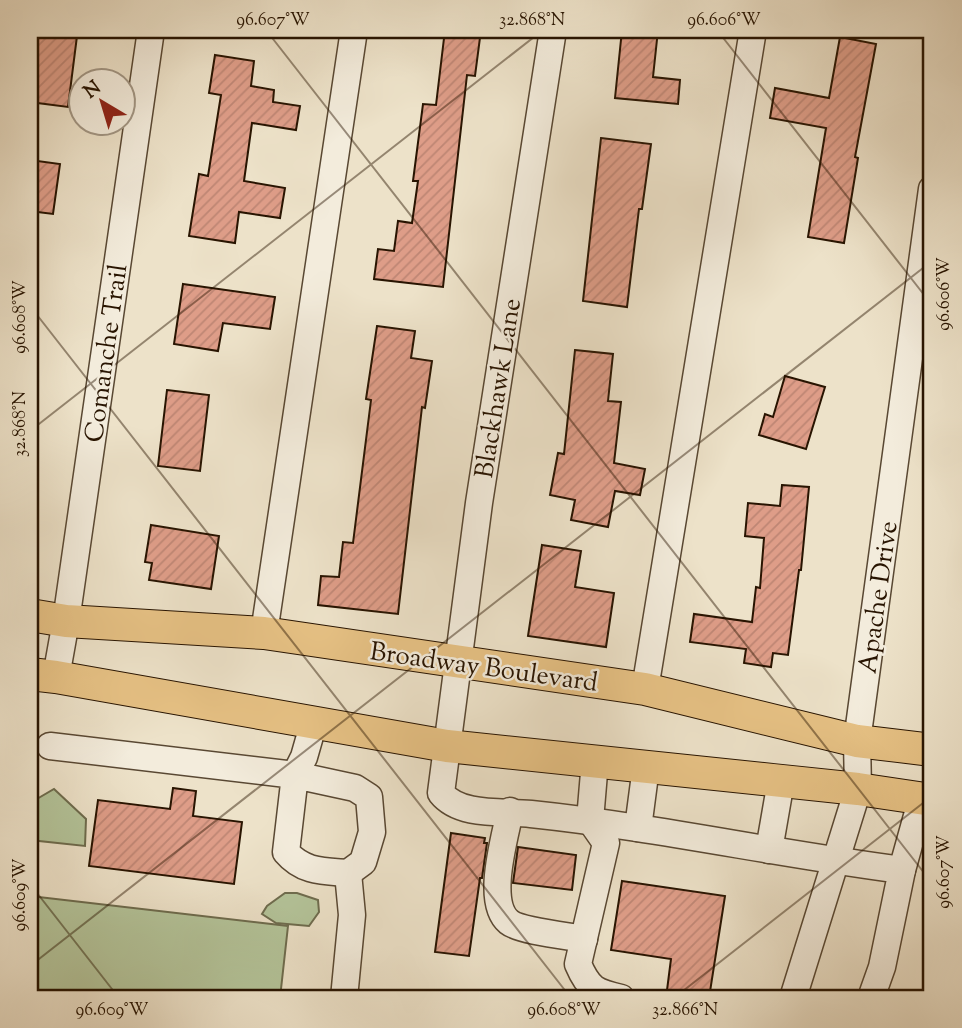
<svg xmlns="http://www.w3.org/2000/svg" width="962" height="1028" font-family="'Sorts Mill Goudy',serif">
<defs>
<pattern id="building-hatch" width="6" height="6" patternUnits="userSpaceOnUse" patternTransform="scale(1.75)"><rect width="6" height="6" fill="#de9d88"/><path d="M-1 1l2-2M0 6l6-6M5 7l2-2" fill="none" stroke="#be8674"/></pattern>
</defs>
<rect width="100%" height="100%" fill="#ede2c9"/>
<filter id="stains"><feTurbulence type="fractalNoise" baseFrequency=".00286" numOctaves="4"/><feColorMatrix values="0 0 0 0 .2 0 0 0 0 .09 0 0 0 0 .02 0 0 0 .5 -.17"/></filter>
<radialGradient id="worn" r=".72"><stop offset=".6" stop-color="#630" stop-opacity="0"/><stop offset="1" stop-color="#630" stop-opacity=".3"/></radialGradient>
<g fill="#b4c49a" stroke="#6e6c4e" stroke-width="2">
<polygon points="54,789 86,819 85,846 30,840 30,803"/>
<polygon points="285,893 297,893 318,900 319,912 309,926 276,923 262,914 267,906"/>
<polygon points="30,896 288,926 280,998 30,998"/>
</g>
<g fill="url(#building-hatch)" stroke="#281401" stroke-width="2">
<polygon points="445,30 481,30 475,76 467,75 443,287 374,279 378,249 394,251 398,221 412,223 418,181 413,181 423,104 436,105"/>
<polygon points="622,30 658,30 653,77 680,80 678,104 615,98"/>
<polygon points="36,31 77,36 68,107 30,102 30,79"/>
<polygon points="840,37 876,44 855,157 858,158 844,243 808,237 826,128 770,118 775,88 829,98"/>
<polygon points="215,55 254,61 251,86 274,90 273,102 300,106 296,130 252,123 244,181 285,188 280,218 239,212 235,243 189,236 199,174 208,176 221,95 209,93"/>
<polygon points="601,138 651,144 642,209 639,209 627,307 583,301"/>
<polygon points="30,160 60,164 53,214 30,211"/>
<polygon points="183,284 275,297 270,329 223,323 218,351 174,344"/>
<polygon points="377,326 415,331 411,358 432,361 425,408 422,407 398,614 318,605 321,576 339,577 343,542 353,543 371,400 366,399"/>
<polygon points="575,350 613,354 608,401 621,402 614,463 645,469 640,495 615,491 608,527 571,520 575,500 550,495 558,453 564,454"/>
<polygon points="785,376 825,387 806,449 759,435 765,414 773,417"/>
<polygon points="167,390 209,395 200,471 158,466"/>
<polygon points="782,485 809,487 801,570 799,570 788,655 773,653 771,667 744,663 746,649 690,642 694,614 752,622 756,587 760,588 764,538 745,536 748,503 780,506"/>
<polygon points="151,525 219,536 211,589 149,580 152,563 145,562"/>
<polygon points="542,545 581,551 575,587 614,593 606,647 528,636"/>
<polygon points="173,788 196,791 193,816 242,822 234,884 89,866 98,800 170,809"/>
<polygon points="451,833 485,838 484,843 487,843 482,878 480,878 469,956 435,952"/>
<polygon points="518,847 576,855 572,890 513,883"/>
<polygon points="622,881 725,896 709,998 666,998 671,959 611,950"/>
</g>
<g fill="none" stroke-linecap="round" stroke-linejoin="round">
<g stroke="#594833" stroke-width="29">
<g id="minor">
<path d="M553 30 479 503 441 793C460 817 503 811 531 814 655 827 778 854 902 870L882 967 871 998"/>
<polyline points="264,633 354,30"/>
<polyline points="56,677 66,621 151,30"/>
<polyline points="645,689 753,30"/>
<path d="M50 746 295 775 355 788 369 797 372 832 363 862 348 873C323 871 303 872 286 852L295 775 304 757 314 722"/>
<path d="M595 761 590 820 606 843 578 964C589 990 596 992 621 998"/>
<path d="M510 811C505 838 485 902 509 922 520 931 568 936 584 939"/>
<polyline points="638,828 646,767"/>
<polyline points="769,850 781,781"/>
<polyline points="902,870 922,798"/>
<polyline points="344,998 352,915 348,873"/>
<polyline points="793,998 858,789 857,741 932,189"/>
</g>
</g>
<g stroke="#281401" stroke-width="34">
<g id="major">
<polyline points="30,615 66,621 264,633 645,689 857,741 932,750"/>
<polyline points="30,674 56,677 447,746 858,789 932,800"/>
</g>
</g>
<use href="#minor" stroke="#f3ecdc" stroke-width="26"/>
<use href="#major" stroke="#e6c184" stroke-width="32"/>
</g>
<path fill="none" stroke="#281401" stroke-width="2" stroke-opacity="0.45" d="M266 30 932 883M717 30 932 305M30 306 571 998M30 431 543 30M30 884 119 998M30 966 932 261M674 998 932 796"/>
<g text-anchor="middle" stroke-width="5" stroke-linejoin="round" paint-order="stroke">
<g font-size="26" fill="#281401" stroke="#f3ecdc">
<text transform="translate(105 353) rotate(-82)" y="9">Comanche Trail</text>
<text transform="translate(497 388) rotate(-81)" y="9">Blackhawk Lane</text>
<text transform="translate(877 597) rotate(-82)" y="9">Apache Drive</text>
<text transform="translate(484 666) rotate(8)" y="9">Broadway Boulevard</text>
</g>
</g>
<rect width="962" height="1028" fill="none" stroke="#ede2c9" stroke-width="77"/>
<g transform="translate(102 102) rotate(322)"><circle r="33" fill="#f3ecdc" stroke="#a29684" stroke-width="2"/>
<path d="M0-5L12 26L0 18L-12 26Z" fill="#8f2418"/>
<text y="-10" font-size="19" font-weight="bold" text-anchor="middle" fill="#281401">N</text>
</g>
<rect x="38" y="38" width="885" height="952" fill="none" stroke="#281401" stroke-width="2.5"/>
<g font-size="18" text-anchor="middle" fill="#281401">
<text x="273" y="25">96.607°W</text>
<text x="532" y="25">32.868°N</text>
<text x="724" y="25">96.606°W</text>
<text transform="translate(943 294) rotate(-90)" y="6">96.606°W</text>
<text transform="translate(19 317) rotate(-90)" y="6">96.608°W</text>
<text transform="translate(19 424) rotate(-90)" y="6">32.868°N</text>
<text transform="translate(943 872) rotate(-90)" y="6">96.607°W</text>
<text transform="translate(19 895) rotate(-90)" y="6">96.609°W</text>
<text x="112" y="1015">96.609°W</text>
<text x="564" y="1015">96.608°W</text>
<text x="685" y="1015">32.866°N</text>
</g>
<rect width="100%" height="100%" filter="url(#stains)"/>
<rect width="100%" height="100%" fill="url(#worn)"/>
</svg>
